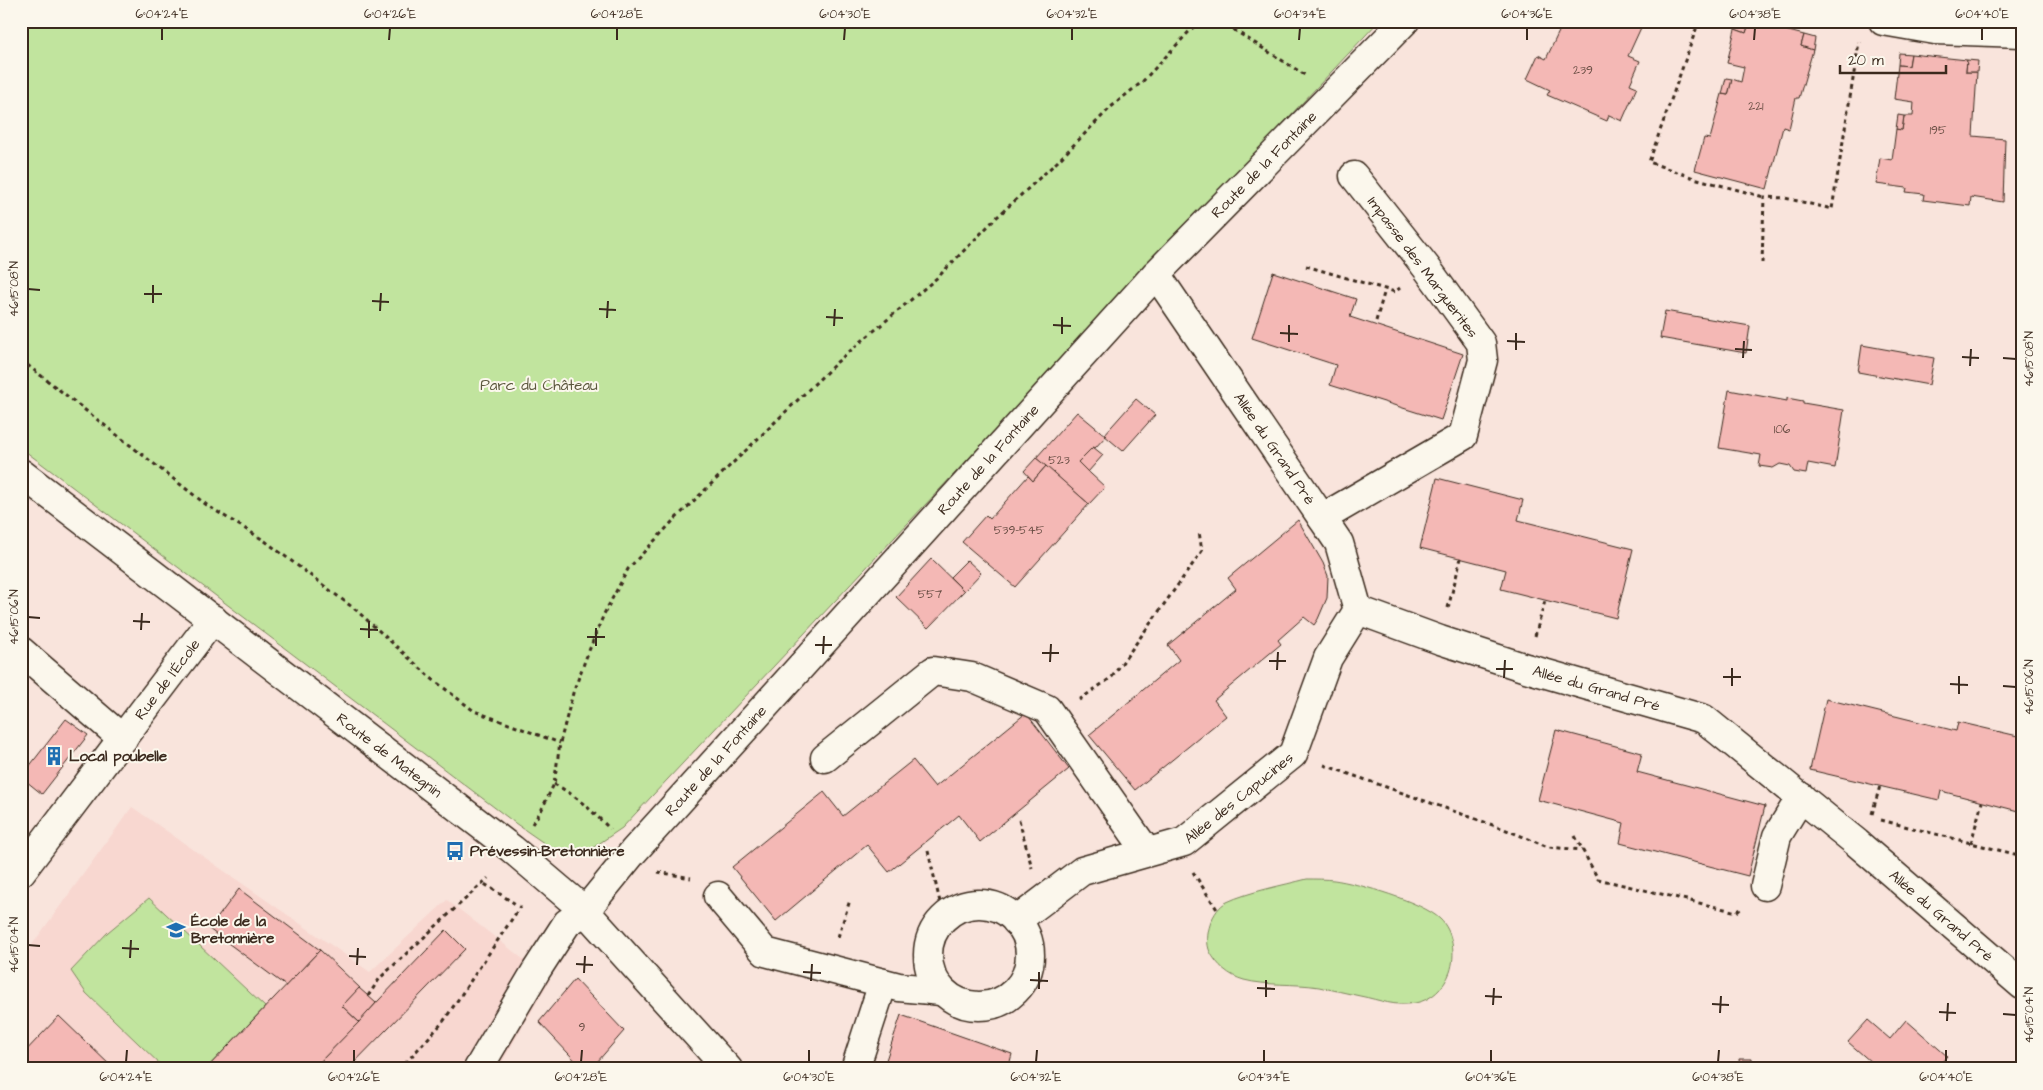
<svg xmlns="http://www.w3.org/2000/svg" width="2043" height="1090" font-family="'Architects Daughter',sans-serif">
<rect width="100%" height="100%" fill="#f9e4dc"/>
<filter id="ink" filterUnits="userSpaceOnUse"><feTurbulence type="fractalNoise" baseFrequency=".02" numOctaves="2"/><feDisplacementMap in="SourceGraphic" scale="10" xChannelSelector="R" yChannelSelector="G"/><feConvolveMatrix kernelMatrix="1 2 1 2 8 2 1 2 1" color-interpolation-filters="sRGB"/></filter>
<g filter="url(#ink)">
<polygon fill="#f8d7d0" points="132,807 370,972 447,900 550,980 498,1069 21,1069 21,960"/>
<g fill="#c1e49e" stroke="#7e875e">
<polygon points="21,21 1379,21 622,828 588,851 551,848 515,823 21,448"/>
<path d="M1307 879C1316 879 1325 879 1334 880 1357 883 1423 902 1440 919 1453 931 1456 955 1450 972 1444 988 1432 1000 1415 1003 1394 1007 1381 1000 1360 996 1346 993 1333 990 1319 987 1295 983 1266 986 1244 980 1229 976 1217 965 1210 952 1203 937 1212 909 1227 902 1248 892 1284 885 1307 879Z"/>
<polygon points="149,898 265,1007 206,1069 165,1069 86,993 71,971 108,932"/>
</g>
<g fill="#f4b8b5" stroke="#3b2a1e">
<polygon points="1564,21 1644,21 1628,56 1640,61 1630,84 1637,87 1622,121 1609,115 1607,121 1547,95 1550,90 1527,79 1538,55 1546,59"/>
<polygon points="1738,21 1750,21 1746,33 1735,29"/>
<polygon points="1750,21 1804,35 1801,46 1813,50 1799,98 1796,98 1789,129 1783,127 1767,189 1695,170 1704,138 1710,139 1722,94 1728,95 1732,79 1741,82 1744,67 1727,63 1735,29 1746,33"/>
<polygon points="1804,35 1815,38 1813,50 1801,46"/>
<polygon points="1899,53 1911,54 1909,66 1898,65"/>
<polygon points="1911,54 1967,60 1966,72 1977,72 1973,136 2005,139 2003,202 1971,197 1970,206 1923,200 1924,194 1906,192 1907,188 1876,184 1880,158 1892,160 1896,129 1902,130 1904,116 1913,116 1914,102 1894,99 1898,65 1909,66"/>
<polygon points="1967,60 1978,61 1977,72 1966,72"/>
<polygon points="1726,78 1732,79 1728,95 1722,94"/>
<polygon points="1898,115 1904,116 1902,130 1896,129"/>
<polygon points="1273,272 1356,299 1350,317 1463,354 1441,420 1330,385 1336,365 1252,338"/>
<polygon points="1665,311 1750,326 1746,353 1660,338"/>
<polygon points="1862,345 1934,358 1929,385 1858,372"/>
<polygon points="1729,390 1787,401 1787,398 1803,401 1803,403 1844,410 1835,468 1808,463 1806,474 1794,472 1790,466 1780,464 1773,468 1759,466 1761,455 1719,448"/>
<polygon points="1136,399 1155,415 1123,451 1104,435"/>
<polygon points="1077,412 1106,436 1095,448 1093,447 1078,462 1105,487 1089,504 1036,458"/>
<polygon points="1093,447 1103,455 1088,472 1078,462"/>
<polygon points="1036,458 1046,466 1033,481 1024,471"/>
<polygon points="1046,466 1089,504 1015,587 962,542 986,515 990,519 1028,476 1033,481"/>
<polygon points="1437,478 1523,500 1518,520 1633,549 1616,618 1501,589 1506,570 1420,548"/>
<polygon points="1298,520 1323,563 1328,576 1327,598 1318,619 1314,625 1304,617 1278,640 1281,644 1214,700 1226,716 1135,790 1089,735 1179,660 1168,645 1236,589 1228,578"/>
<polygon points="931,559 964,591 928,628 896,597"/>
<polygon points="967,560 981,573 964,591 950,577"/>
<polygon points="1826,699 1956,731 1958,722 2022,737 2022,812 1941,791 1939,800 1810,770"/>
<polygon points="1026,713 1069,769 980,842 959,815 889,872 867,845 776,921 732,867 824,792 843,816 913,760 935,787"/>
<polygon points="66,719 88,735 42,794 21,777"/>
<polygon points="1556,730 1642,753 1637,772 1765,806 1748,876 1620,843 1624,823 1538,800"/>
<polygon points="239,889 320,950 286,986 209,929"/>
<polygon points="446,930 465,949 348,1069 313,1069"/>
<polygon points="320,950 360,988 342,1006 359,1022 313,1069 206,1069"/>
<polygon points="575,979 624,1031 591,1069 583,1069 539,1022"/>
<polygon points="359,988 376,1003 359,1022 342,1006"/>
<polygon points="901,1015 1012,1054 1008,1069 883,1069"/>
<polygon points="59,1016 114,1069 21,1069 21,1056"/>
<polygon points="1868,1020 1890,1039 1906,1020 1947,1056 1936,1069 1923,1069 1920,1066 1918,1069 1879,1069 1848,1042"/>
<polygon points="1739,1059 1752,1059 1752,1067 1756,1069 1720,1069 1740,1068"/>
</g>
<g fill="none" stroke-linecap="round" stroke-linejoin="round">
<g stroke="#3b2a1e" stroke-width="31">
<g id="minor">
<polyline points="1883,21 1935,30 2022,33"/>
<path id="s1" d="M1156 274 1339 543 1358 610 1440 640 1526 668 1704 719 1857 843 2022 985"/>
<path id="s2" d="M21 473 512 849 585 911 728 1069"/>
<polyline points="1322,518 1463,436 1483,360 1481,343 1426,267 1354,176"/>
<polyline points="21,651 123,739"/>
<polyline points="825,758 933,671 972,677 1047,709 1147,852"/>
<path id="s3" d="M21 872 213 619"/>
<polyline points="1765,886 1777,836 1801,797"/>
<polyline points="718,896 765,952 899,987 941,991"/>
<circle cx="979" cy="955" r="51"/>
<path id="s4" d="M1016 921 1082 871 1184 842 1293 754 1328 658 1358 610"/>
<path id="s5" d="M478 1069 536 971 567 923 585 911 633 852 1156 274 1405 21"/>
<polyline points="855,1069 883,983"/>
</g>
</g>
<g stroke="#3b2a1e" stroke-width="3" stroke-dasharray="4 4" stroke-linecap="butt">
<polyline points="1220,21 1305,75"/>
<polyline points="1699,21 1649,162 1694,178 1764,197"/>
<polyline points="1762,263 1764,197 1785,198 1832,209 1859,42"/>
<polyline points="1306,266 1395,292 1400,288"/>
<polyline points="1376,321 1385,290"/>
<polyline points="21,360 208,506 265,541 356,610 431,678 474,711 560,743"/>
<polyline points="1448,608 1461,558"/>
<polyline points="1535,636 1545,601"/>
<polyline points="1079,700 1112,677 1202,551 1199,532"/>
<polyline points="1324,765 1504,829 1548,847 1583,850"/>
<path d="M554 784C576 795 592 811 610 829"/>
<polyline points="1872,814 1880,786"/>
<polyline points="1019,820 1032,868"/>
<polyline points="1881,820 2022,856"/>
<polyline points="532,824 541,811 554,784 560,743 573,693 586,658 604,614 628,569 673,521 837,362 938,277 997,217 1057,162 1111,107 1143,81 1199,21"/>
<polyline points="1575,836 1598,879 1737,912 1743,907"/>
<polyline points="1971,843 1982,802"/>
<polyline points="928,851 940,902 950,913"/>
<polyline points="658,872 691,878"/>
<polyline points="1193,872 1218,911"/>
<polyline points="838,937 850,900"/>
<polyline points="368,996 380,978 488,878"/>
<polyline points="400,1069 443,1022 520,907 483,883"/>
</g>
<use href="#minor" stroke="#fbf7ec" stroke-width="28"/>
</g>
</g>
<path fill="none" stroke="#3b2a1e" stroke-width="2" d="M162 40V28M389 40 390 28M617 40V28M844 40 845 28M1072 40V28M1299 40 1300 28M1527 40V28M1754 40 1755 28M1982 40V28M28 289 40 290M144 294H162M372 301 389 302M153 303V285M599 309 616 310M380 311 381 293M826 317 843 318M607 318 608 301M1053 325 1071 326M834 326 835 309M1280 333 1298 334M1062 334V317M1507 341 1525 342M1289 342V325M1735 349 1752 350M1516 350V333M1962 357 1979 358M1743 358 1744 341M2003 358 2016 359M1970 366 1971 349M28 617 40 618M133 621 150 622M360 629 378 630M141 630 142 613M587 637H605M369 638V621M815 645H832M596 646V628M1042 653H1059M823 654 824 636M1269 661H1286M1050 662 1051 644M1496 669H1513M1277 670 1278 652M1723 677H1741M1504 678 1505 660M1950 684 1968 685M1732 686V668M2003 686 2016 687M1959 694V676M28 945 40 946M122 948 139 949M349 956 366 957M130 958 131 940M576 964 593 965M357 965 358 948M803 972 821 973M584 973 585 956M1030 980 1048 981M811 981 812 964M1257 988 1275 989M1039 989V972M1485 996 1502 997M1266 997V980M1712 1004 1729 1005M1493 1005 1494 988M1939 1012 1956 1013M1720 1013 1721 996M2003 1014 2016 1015M1947 1021 1948 1003M126 1062 127 1050M354 1062V1050M581 1062 582 1050M809 1062V1050M1036 1062 1037 1050M1264 1062V1050M1491 1062V1050M1718 1062 1719 1050M1946 1062V1050"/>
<defs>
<g id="building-bare" transform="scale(1.5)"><path d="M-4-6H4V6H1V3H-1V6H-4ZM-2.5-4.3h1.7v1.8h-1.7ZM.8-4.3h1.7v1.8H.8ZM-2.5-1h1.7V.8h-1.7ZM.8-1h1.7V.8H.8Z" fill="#1f6fb2" stroke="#fbf7ec" stroke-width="2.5" paint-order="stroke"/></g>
<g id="bus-bare" transform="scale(1.5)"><path d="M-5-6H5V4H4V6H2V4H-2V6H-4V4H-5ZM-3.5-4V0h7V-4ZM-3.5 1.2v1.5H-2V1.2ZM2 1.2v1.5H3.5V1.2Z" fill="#1f6fb2" stroke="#fbf7ec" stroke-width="2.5" paint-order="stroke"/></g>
<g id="school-bare" transform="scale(1.5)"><path d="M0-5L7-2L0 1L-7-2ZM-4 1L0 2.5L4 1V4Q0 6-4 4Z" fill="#1f6fb2" stroke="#fbf7ec" stroke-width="2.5" paint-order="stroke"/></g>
</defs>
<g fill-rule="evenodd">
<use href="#building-bare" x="54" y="756"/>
<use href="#bus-bare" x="455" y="851"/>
<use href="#school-bare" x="176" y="930"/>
</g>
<g text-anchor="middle" stroke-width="4" stroke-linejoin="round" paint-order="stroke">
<g font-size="12" fill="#694e44">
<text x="1583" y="74">239</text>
<text x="1756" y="110">221</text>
<text x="1938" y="134">195</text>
<text x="1782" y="433">106</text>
<text x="1059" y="464">523</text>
<text x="1019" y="534">539-545</text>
<text x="930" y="598">557</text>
<text x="582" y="1031">9</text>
</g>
<g font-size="15" fill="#3b2a1e" stroke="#fbf7ec">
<text dy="5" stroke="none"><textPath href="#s5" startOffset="1202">Route de la Fontaine</textPath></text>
<text transform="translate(1423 267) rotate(53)" y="5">Impasse des Marguerites</text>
<text dy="5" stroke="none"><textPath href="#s1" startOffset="211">Allée du Grand Pré</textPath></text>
<text dy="5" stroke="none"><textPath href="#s5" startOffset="798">Route de la Fontaine</textPath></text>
<text dy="5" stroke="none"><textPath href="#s3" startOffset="242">Rue de l'École</textPath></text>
<text dy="5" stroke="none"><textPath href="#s1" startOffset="646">Allée du Grand Pré</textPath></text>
<text dy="5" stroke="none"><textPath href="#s2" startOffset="464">Route de Mategnin</textPath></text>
<text dy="5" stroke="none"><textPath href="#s5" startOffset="392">Route de la Fontaine</textPath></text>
<text dy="5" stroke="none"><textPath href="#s4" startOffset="259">Allée des Capucines</textPath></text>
<text dy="5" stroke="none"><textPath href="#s1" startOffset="1066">Allée du Grand Pré</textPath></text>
</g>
<g font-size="15" fill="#5c583e" stroke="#fbf7ec">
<text x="539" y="390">Parc du Château</text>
</g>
<g font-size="15" font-weight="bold" fill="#3b2a1e" stroke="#fbf7ec" text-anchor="start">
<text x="69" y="761">Local poubelle</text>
<text x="470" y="856">Prévessin-Bretonnière</text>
<text x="191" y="926">École de la<tspan x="191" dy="17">Bretonnière</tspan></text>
</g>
</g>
<rect width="2043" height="1090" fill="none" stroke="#fbf7ec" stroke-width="55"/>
<path d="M1840 65v8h106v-8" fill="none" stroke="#3b2a1e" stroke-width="2.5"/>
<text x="1848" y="65" font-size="15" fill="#3b2a1e" stroke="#fbf7ec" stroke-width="4" paint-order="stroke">20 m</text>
<rect x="28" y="28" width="1988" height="1034" fill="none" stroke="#3b2a1e" stroke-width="2"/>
<g font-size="12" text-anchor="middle" fill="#3b2a1e">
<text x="162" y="18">6°04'24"E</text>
<text x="390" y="18">6°04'26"E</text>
<text x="617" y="18">6°04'28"E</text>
<text x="845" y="18">6°04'30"E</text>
<text x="1072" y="18">6°04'32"E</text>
<text x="1300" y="18">6°04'34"E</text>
<text x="1527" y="18">6°04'36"E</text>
<text x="1755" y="18">6°04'38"E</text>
<text x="1982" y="18">6°04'40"E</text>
<text transform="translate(14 289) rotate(-90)" y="4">46°15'08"N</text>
<text transform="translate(2029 359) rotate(-90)" y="4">46°15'08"N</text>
<text transform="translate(14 617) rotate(-90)" y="4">46°15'06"N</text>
<text transform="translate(2029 687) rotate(-90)" y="4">46°15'06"N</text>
<text transform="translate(14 945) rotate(-90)" y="4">46°15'04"N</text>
<text transform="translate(2029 1015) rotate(-90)" y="4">46°15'04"N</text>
<text x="126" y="1081">6°04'24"E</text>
<text x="354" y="1081">6°04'26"E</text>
<text x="581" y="1081">6°04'28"E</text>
<text x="809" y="1081">6°04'30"E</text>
<text x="1036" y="1081">6°04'32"E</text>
<text x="1264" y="1081">6°04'34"E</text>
<text x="1491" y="1081">6°04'36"E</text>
<text x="1718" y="1081">6°04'38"E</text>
<text x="1946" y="1081">6°04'40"E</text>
</g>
</svg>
